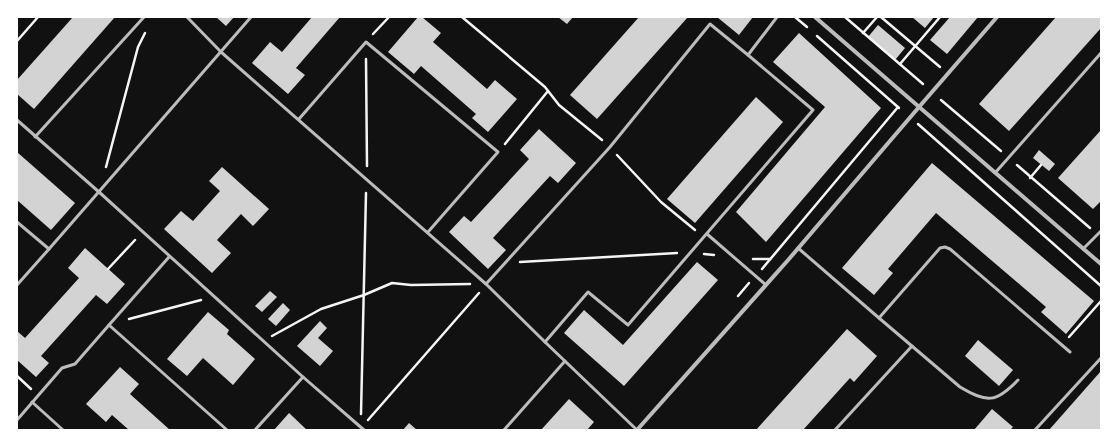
<svg xmlns="http://www.w3.org/2000/svg" width="1118" height="447" font-family="'IBM Plex Sans',sans-serif">
<rect width="100%" height="100%" fill="#111"/>
<g fill="#d3d3d3">
<polygon points="73,17 115,17 34,109 17,94 17,80"/>
<polygon points="216,17 234,17 226,26"/>
<polygon points="312,17 340,17 296,68 305,75 288,94 252,63 270,42 282,52"/>
<polygon points="418,17 422,17 441,33 433,42 487,89 495,80 517,99 488,132 472,118 476,114 421,66 414,74 388,52"/>
<polygon points="558,17 573,17 567,24"/>
<polygon points="639,17 688,17 597,119 570,95"/>
<polygon points="717,17 753,17 739,35"/>
<polygon points="912,17 934,17 925,28"/>
<polygon points="950,17 978,17 947,54 930,40"/>
<polygon points="1056,17 1101,17 1101,28 1009,131 979,104"/>
<polygon points="878,25 905,48 895,60 868,37"/>
<polygon points="799,33 881,108 766,242 736,212 825,107 773,62"/>
<polygon points="756,97 783,122 695,223 667,199"/>
<polygon points="539,129 576,163 558,183 550,176 493,238 506,250 488,269 449,232 464,216 471,222 529,159 520,150"/>
<polygon points="1101,130 1101,201 1093,209 1058,178"/>
<polygon points="1039,150 1055,164 1049,171 1033,158"/>
<polygon points="17,152 75,203 51,230 17,200"/>
<polygon points="932,163 1094,301 1066,334 1041,312 1046,307 936,213 888,269 893,273 874,295 842,268"/>
<polygon points="222,167 269,209 253,226 241,214 217,240 231,253 212,273 164,229 181,211 193,221 220,191 209,181"/>
<polygon points="85,248 125,284 107,304 96,295 41,356 49,363 36,377 17,360 17,331 25,338 79,278 68,268"/>
<polygon points="697,262 718,280 624,386 564,333 584,310 623,345"/>
<polygon points="270,291 277,297 262,312 255,306"/>
<polygon points="283,303 290,310 276,326 268,319"/>
<polygon points="208,312 229,330 227,334 255,359 233,385 203,358 187,376 167,359"/>
<polygon points="320,321 327,328 318,338 333,351 320,366 297,346"/>
<polygon points="847,329 877,356 854,382 850,378 803,430 756,430"/>
<polygon points="978,340 1013,370 999,386 965,356"/>
<polygon points="120,367 139,384 130,394 170,430 129,430 112,415 106,422 86,404"/>
<polygon points="1101,371 1101,430 1049,430"/>
<polygon points="569,399 594,422 587,430 541,430"/>
<polygon points="992,409 1013,427 1010,430 974,430"/>
<polygon points="289,413 307,430 274,430"/>
<polygon points="409,423 417,430 403,430"/>
</g>
<g fill="none" stroke-linecap="round" stroke-linejoin="round">
<g stroke="#f5f5f5" stroke-width="2.5">
<polyline points="462,17 545,87 559,105 602,140"/>
<polyline points="795,17 807,27"/>
<polyline points="845,17 923,84"/>
<polyline points="881,17 940,67"/>
<polyline points="863,33 877,17"/>
<polyline points="373,34 389,17"/>
<polyline points="817,36 899,108"/>
<polyline points="17,41 38,17"/>
<polyline points="366,59 367,166"/>
<polyline points="900,64 940,17"/>
<polyline points="941,100 1001,151"/>
<polyline points="918,124 1101,286"/>
<polyline points="505,144 548,91"/>
<polyline points="617,155 661,202 695,230"/>
<polyline points="1017,165 1090,228"/>
<polyline points="106,167 138,47 145,33"/>
<polyline points="1030,178 1041,165"/>
<polyline points="704,254 714,255"/>
<polyline points="753,259 770,259"/>
<polyline points="520,262 677,253"/>
<polyline points="108,269 135,240"/>
<polyline points="762,269 898,107"/>
<polyline points="738,296 749,283"/>
<polyline points="129,319 201,300"/>
<polyline points="272,336 321,309 364,295 392,283 411,285 470,284"/>
<polyline points="1069,337 1101,301"/>
<polyline points="17,376 31,389"/>
<polyline points="361,414 366,193"/>
<polyline points="368,420 479,293"/>
</g>
<g stroke="#bcbcbc" stroke-width="3">
<polyline points="187,17 221,52 486,284 545,342 637,430"/>
<polyline points="748,55 777,17"/>
<polyline points="299,119 366,42 498,152 428,232"/>
<polyline points="17,120 99,192 303,377 364,430"/>
<polyline points="35,137 144,17"/>
<polyline points="995,173 1101,53"/>
<polyline points="17,222 49,249 251,17"/>
<polyline points="707,234 766,285"/>
<polyline points="798,248 879,318 940,248 945,247 950,249 1070,352"/>
<polyline points="1083,249 1101,231"/>
<polyline points="486,284 610,147 710,24 748,55 813,110 628,325 588,292 545,342"/>
<polyline points="17,285 49,249"/>
<path d="M879 318 960 387C987 403 996 403 1018 380"/>
<polyline points="109,325 169,257"/>
<polyline points="32,402 63,430"/>
<polyline points="17,420 62,368 75,364 109,325 227,430"/>
<polyline points="255,430 303,377"/>
<polyline points="504,430 565,361"/>
<polyline points="835,430 912,346"/>
<polyline points="1035,430 1101,358"/>
</g>
<g stroke="#bcbcbc" stroke-width="4">
<polyline points="815,17 1101,264"/>
<polyline points="637,430 789,259 919,107 997,17"/>
</g>
</g>
<rect width="1118" height="447" fill="none" stroke="#ffffff" stroke-width="36"/>
</svg>
